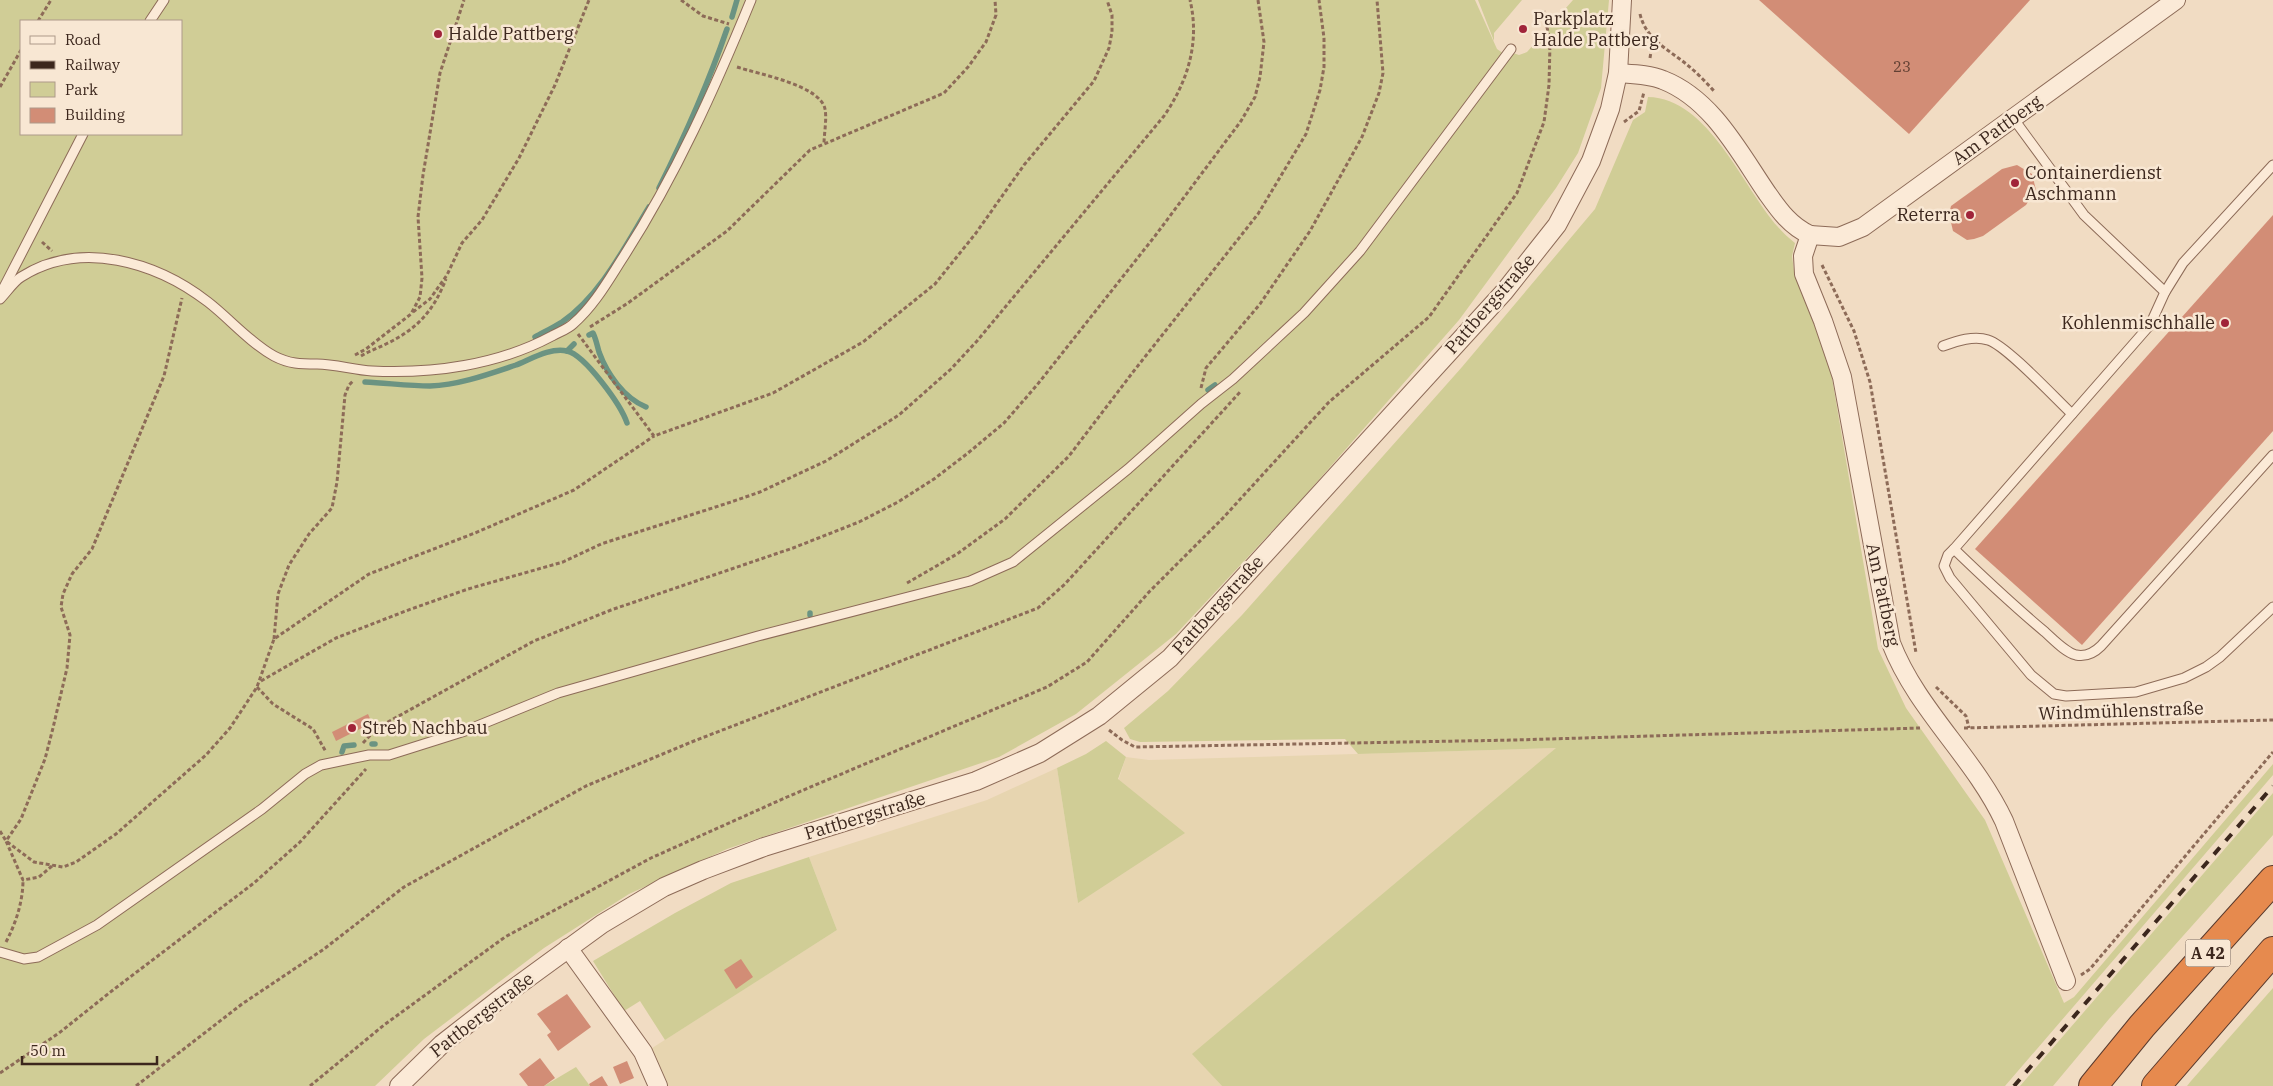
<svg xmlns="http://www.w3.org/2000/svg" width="2273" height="1086" font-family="'IBM Plex Serif',serif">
<rect width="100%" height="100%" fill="#f1dcc3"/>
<polygon fill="#e7d5b0" points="1557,748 1193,1054 1222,1086 665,1086 649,1050 837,930 809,857 987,800 1057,768 1078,903 1126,757 1149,760"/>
<g fill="#d0cd96" fill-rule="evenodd">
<path d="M0 0H1475L1497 49 1507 56 1513 53 1519 55 1527 52 1573 0H1609L1601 88 1578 153 1556 188 1459 320 1302 499 1176 634 1076 714 999 757 727 849 629 894 544 948 424 1039 375 1086H0ZM21 21H181V134H21Z"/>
<polygon points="1478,0 1522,0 1494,33 1494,41"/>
<path d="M1648 97C1709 98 1743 188 1778 227 1783 233 1789 238 1795 243L1792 256 1794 271 1830 366 1878 649 1906 708 1985 820 2064 1003 2074 997 2273 764V775L2005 1086H1222L1192 1054 1556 748 1358 754 1345 739 1140 742 1130 739 1124 728 1168 691 1242 615 1462 367 1595 209 1633 120 1645 112Z"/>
<polygon points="1106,741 1126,757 1118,779 1185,833 1078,903 1057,768 1086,754"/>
<polygon points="2273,793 2273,835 2109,1019 2053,1086 2020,1086"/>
<polygon points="809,857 837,930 665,1040 640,1001 624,1011 593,961 675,913 731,883"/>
<polygon points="2273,988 2273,1086 2187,1086 2191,1081"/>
<polygon points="576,1067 590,1086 544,1086"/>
</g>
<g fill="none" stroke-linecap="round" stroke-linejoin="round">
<g stroke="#6b9382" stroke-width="5.5">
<polyline points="732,17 737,0"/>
<path d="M659 188C685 136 708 84 727 29"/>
<path d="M589 335 593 333C596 339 597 345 599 352 607 374 624 398 646 407"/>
<path d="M535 337C544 332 554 327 562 322 601 295 625 246 649 207"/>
<polyline points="567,351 574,344"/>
<path d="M365 382C387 383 409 386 430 386 459 385 489 374 516 365 531 359 551 347 567 351 585 355 621 405 627 423"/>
<polyline points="1208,390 1215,385"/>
<polyline points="810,615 810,613"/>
<polyline points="372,744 375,744"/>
<polyline points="342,752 344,746 354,745"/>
</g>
</g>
<g fill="#d28d76">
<polygon points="1759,0 2030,0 1909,134"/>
<polygon points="2017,165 2032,174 2036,190 2026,205 1983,236 1974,239 1967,240 1953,231 1949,214 1951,206 2002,169"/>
<polygon points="2273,215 2273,431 2082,645 1975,549"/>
<polygon points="368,714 372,723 336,741 332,732"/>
<polygon points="741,959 753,977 736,989 724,970"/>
<polygon points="567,994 591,1027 558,1051 547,1035 551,1032 537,1014"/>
<polygon points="540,1058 555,1078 544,1086 528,1086 519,1074"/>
<polygon points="627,1061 634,1078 620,1084 613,1067"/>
<polygon points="602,1076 608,1086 590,1086 589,1084"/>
</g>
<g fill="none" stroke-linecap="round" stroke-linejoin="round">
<g stroke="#8d6b58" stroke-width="11">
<g id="service">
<polyline points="150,21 164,0"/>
<polyline points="2013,118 2084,215 2165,292"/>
<path d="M2273 165 2183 263 2165 292 2150 325 1954 549C1984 578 2014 606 2045 632 2054 640 2065 652 2076 655 2086 657 2094 653 2101 646L2273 455"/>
<polyline points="1,293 83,134"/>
<path d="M0 299C7 292 13 282 21 277 81 239 156 262 208 302 230 319 249 342 274 356 289 364 301 364 317 364 335 364 354 370 372 371 433 374 498 365 552 336 559 332 568 329 573 324 595 305 609 279 624 256 676 175 715 88 751 0"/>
<path d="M1943 346C1957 341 1974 335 1988 340 2006 345 2056 399 2072 414"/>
<polyline points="1954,549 1948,555 1944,566 1950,578 2031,675 2054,694 2066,696 2136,692 2184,678 2206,667 2220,657 2273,607"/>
<polyline points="0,952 24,959 38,957 97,925 262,809 305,774 321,765 369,755 389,755 465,731 558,693 758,636 970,581 1013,562 1128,469 1201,404 1233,379 1304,313 1360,251 1511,49"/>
</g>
</g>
<g stroke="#8d6b58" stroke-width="20">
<g id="minor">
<path d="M1618 73C1633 74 1649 74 1663 80 1712 99 1739 152 1767 193 1779 210 1790 226 1810 235L1803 256 1804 274 1823 321 1842 377 1891 643C1917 710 1974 757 2004 821L2066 981"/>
<polyline points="1810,235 1839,237 1863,227 2176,0"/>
<polyline points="568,948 643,1052 658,1086"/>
<polyline points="399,1086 442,1044 506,994 602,924 664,887 703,870 764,847 976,781 1040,753 1099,716 1170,658 1504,292 1557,225 1591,161 1610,109 1618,73 1622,0"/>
</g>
</g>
<g stroke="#5a3a2d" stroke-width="30">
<g id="motorway">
<polyline points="2093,1086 2142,1026 2273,880"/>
<polyline points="2156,1086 2273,951"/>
</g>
</g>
<g stroke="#8d6b58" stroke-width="3" stroke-dasharray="4 2.5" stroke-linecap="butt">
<polyline points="681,0 703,16 729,24"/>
<path d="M1640 14C1646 39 1666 48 1685 63 1695 71 1705 81 1714 91"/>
<polyline points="38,21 51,0"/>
<polyline points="1650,58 1653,39"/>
<path d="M737 67C758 74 820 85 825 109 827 119 824 134 824 144"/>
<polyline points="0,87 21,50"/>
<polyline points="1624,122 1639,111 1644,92"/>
<polyline points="42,242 52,251"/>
<polyline points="1822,265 1854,331 1870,382 1916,653"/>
<polyline points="413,312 430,299 447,275 462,243 482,220 519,158 555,85 589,0"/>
<polyline points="590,327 628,303 727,231 810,150 944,93 968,67 986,42 996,15 995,0"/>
<polyline points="578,334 654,436 773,393 863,342 935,284 976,233 1024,165 1094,81 1109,48 1112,32 1112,15 1107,0"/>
<polyline points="355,355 366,349 411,314 420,297 422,278 418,217 423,175 440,73 464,0"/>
<path d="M361 356C369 351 378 348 386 344 417 329 433 312 446 279"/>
<polyline points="1201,388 1206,368 1260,304 1310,231 1362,137 1379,93 1383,73 1377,0"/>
<polyline points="907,583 957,554 1005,519 1069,456 1133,372 1258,214 1306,134 1320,90 1324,67 1324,38 1319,0"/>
<polyline points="274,639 278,594 289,565 309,534 332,508 337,482 345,395 349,385 353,381"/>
<path d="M261 681 336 638 411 609 468 589 563 562 601 544 731 502 760 492 826 461 899 415 951 369 977 341 1164 116C1188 81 1200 42 1190 0"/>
<polyline points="257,687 273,704 313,729 326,752"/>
<polyline points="1936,687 1966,716 1969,728"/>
<polyline points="1964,728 2273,720"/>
<polyline points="1109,730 1122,740 1135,747 1515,740 1920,728"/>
<polyline points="363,743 377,728 534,641 611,610 793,548 859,522 898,502 934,479 968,453 1004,423 1037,385 1155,236 1241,121 1255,97 1260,77 1264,42 1258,0"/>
<polyline points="0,831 6,841 34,862 63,867 76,862 116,834 206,755 230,728 257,687 274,639 369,574 475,533 574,490 654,436"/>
<polyline points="52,866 39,877 23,880 6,841 21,819 45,759 53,728 67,668 70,635 61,607 63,594 72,574 92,549 164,376 182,298"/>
<path d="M6 942C16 923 23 901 23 880"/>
<polyline points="2081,975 2090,969 2273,752"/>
<polyline points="0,1073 59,1033 113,990 254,883 300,842 366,769"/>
<polyline points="136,1086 242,1004 324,949 404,887 586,786 694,741 1038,608 1065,584 1241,391"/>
<polyline points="310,1086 384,1025 505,937 651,858 787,797 1047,687 1087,662 1149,592 1223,518 1329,402 1429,317 1517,193 1544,122 1549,85 1550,43 1544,11"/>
</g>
<use href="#service" stroke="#fbead7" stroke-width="9"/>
<use href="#minor" stroke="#fbead7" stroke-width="18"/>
<use href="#motorway" stroke="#e68a4e" stroke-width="28"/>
<polyline stroke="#3c271d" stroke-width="4" stroke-dasharray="9 9" stroke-linecap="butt" points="2014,1086 2273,786"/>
</g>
<g fill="#a02439" stroke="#f8e7d3" stroke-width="2">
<circle cx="1523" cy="29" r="5"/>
<circle cx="438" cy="34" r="5"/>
<circle cx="2015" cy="183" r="5"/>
<circle cx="1970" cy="215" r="5"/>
<circle cx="2225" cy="323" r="5"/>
<circle cx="352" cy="728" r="5"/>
</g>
<g text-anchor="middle" stroke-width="5" stroke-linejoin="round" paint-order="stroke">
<g font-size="15" fill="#624033">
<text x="1902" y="72">23</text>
</g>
<rect fill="#f8e7d3" stroke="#746154" stroke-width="1" x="2185.5" y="939.5" width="45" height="27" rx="4"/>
<g font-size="16" font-weight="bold" fill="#3c271d">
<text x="2208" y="959">A 42</text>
</g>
<g font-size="18" fill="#3c271d" stroke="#f8e7d3" text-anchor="start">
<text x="1533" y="25">Parkplatz<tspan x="1533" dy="21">Halde Pattberg</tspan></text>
<text x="448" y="40">Halde Pattberg</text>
<text x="2025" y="179">Containerdienst<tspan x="2025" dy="21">Aschmann</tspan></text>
<text x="1960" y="221" text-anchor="end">Reterra</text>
<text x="2215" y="329" text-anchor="end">Kohlenmischhalle</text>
<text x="362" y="734">Streb Nachbau</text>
</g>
<g font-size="18" fill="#3c271d" stroke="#f8e7d3">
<text transform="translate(1997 130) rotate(-36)" y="6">Am Pattberg</text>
<text transform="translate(1490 304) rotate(-49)" y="6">Pattbergstraße</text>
<text transform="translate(1883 595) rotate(78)" y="6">Am Pattberg</text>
<text transform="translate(1218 605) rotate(-48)" y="6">Pattbergstraße</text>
<text transform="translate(2121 711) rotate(-2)" y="6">Windmühlenstraße</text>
<text transform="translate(865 816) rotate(-17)" y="6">Pattbergstraße</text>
<text transform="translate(482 1015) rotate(-38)" y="6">Pattbergstraße</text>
</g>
</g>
<rect x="20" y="20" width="162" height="115" fill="#f8e7d3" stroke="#ad9a8a"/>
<rect x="30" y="36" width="25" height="8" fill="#fbead7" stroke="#ad9a8a"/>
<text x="65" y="45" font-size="15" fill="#3c271d">Road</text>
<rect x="30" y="61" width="25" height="8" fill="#3c271d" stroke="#ad9a8a"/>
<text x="65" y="70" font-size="15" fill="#3c271d">Railway</text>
<rect x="30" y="82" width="25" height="15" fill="#d0cd96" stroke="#ad9a8a"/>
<text x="65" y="95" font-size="15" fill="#3c271d">Park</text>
<rect x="30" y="108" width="25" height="15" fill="#d28d76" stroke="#ad9a8a"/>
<text x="65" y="120" font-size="15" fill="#3c271d">Building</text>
<path d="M22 1056v8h135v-8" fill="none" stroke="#3c271d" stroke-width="2.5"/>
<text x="30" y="1056" font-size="15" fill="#3c271d" stroke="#f8e7d3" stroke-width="4" paint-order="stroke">50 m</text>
</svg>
